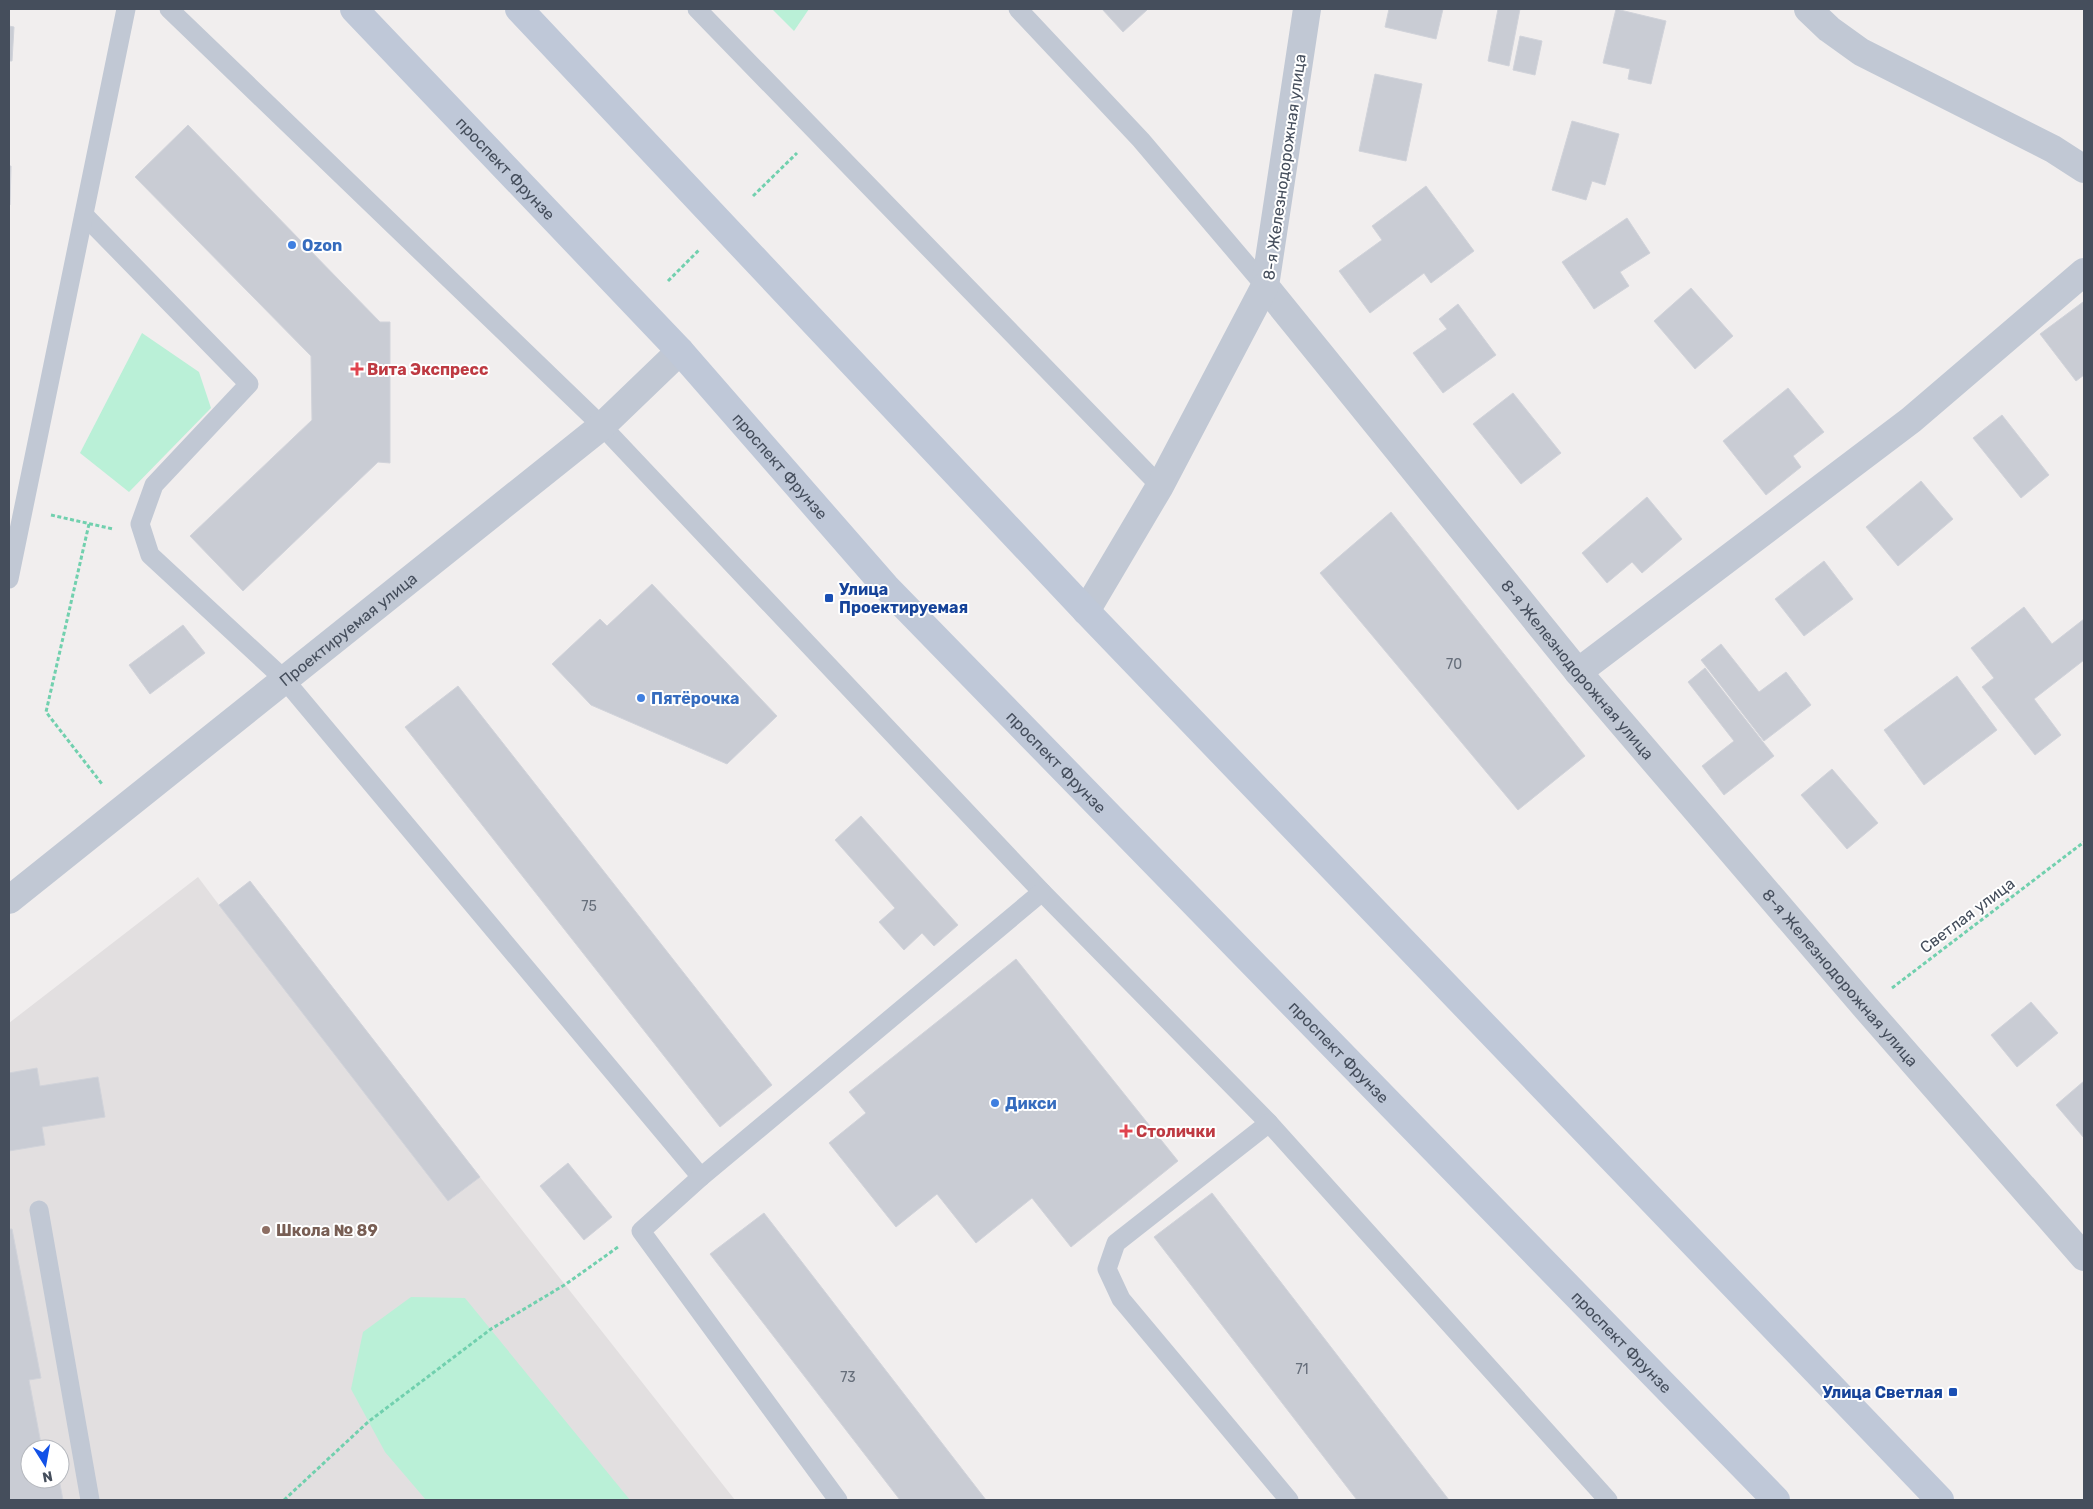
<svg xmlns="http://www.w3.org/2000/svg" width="2093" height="1509" font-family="Rubik,sans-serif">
<rect width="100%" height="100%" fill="#f1eeee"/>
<path fill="#e2dfe0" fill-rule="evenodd" d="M198 877 219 905 250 881 480 1177 735 1500H9V1023ZM30 1449H60V1479H30Z"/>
<g fill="#baf0d7">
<polygon points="772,9 809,9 794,31"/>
<polygon points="142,333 199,372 211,408 129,492 80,453"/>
<polygon points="411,1297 465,1298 630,1500 426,1500 385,1452 351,1389 363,1332"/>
</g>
<g fill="#c9ccd4" stroke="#d1d3da">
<polygon points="1102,9 1148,9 1123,32"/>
<polygon points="1389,9 1443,9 1436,39 1385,27"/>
<polygon points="1498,9 1520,9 1509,66 1488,61"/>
<polygon points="1616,9 1666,21 1651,84 1628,79 1630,69 1603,63"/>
<polygon points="9,26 14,27 12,61 9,61"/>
<polygon points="1520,36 1542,41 1535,75 1513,70"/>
<polygon points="1375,74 1422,84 1406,161 1359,151"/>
<polygon points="1572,121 1619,134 1605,185 1592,181 1586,200 1552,190"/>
<polygon points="188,125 380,322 390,322 390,463 378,462 243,591 190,536 312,420 311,356 135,177"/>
<polygon points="9,166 11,166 10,205 9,205"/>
<polygon points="1426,186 1474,251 1431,283 1424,273 1370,313 1339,271 1382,240 1372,226"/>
<polygon points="1627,218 1650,253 1620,272 1629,286 1594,309 1562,262"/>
<polygon points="1691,288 1733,336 1695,369 1654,321"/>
<polygon points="2083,302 2084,375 2076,381 2040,334"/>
<polygon points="1458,304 1496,355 1443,393 1413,353 1447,329 1439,319"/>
<polygon points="1788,388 1824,432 1793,456 1801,467 1766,495 1723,441"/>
<polygon points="1513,393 1561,453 1521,484 1473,424"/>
<polygon points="2002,415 2049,475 2021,498 1973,438"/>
<polygon points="1921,481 1953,519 1898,566 1866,527"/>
<polygon points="1647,497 1682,539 1642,573 1632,562 1607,583 1582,553"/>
<polygon points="1391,512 1585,756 1518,810 1320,573"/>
<polygon points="1824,561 1853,599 1804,636 1775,599"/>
<polygon points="652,584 777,716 727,764 591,705 552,664 600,619 607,626"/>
<polygon points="2024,607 2052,644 2084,619 2084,660 2034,699 2061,735 2035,755 1982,687 1994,678 1971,648"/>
<polygon points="183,625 205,653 150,694 129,665"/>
<polygon points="1721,644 1759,692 1786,672 1811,705 1764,741 1701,660"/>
<polygon points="1705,668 1774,756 1724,795 1702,766 1734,741 1688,682"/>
<polygon points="1957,676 1997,730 1924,785 1884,730"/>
<polygon points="458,686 772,1085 720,1127 405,727"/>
<polygon points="1832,769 1878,823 1847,849 1801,795"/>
<polygon points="861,816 958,925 934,946 922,933 904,950 879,922 895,908 835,840"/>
<polygon points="250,881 480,1177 448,1201 219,905"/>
<polygon points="1016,959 1178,1161 1071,1247 1032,1198 976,1243 937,1194 896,1227 829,1143 866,1113 849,1092"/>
<polygon points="2031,1002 2058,1033 2017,1067 1991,1035"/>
<polygon points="37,1068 40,1086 98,1077 105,1117 42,1127 45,1145 9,1151 9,1073"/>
<polygon points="2084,1081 2084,1138 2056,1105"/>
<polygon points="568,1163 612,1217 584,1240 540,1186"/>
<polygon points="1212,1193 1449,1500 1357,1500 1154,1237"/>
<polygon points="764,1213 986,1500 900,1500 710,1254"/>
<polygon points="9,1229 12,1229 41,1378 29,1380 42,1449 30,1449 30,1479 59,1479 63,1500 9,1500"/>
</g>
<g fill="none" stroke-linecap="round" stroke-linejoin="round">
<g stroke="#71d0ae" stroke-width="3" stroke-dasharray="4 2.5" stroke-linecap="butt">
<polyline points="753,196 797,153"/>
<polyline points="668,281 699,250"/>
<polyline points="51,515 113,529"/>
<polyline points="89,524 46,712 102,784"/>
<polyline points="1892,988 2084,842"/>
<polyline points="284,1500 368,1422 491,1329 566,1284 618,1247"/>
</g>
<g stroke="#c1c8d4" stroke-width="19">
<polyline points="169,9 602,426 1042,892 1269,1123 1608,1500"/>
<polyline points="697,9 1160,486"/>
<polyline points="1018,9 1141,140 1265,286"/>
<polyline points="84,215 249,384 154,485 140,524 150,555 284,679 701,1177"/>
<polyline points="9,579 126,9"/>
<polyline points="1269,1123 1116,1243 1107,1269 1121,1299 1289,1500"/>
<polyline points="39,1210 90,1500"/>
<polyline points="838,1500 641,1231 701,1177 1042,892"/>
</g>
<g stroke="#c1c8d4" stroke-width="28">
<path id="s1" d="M1307 9 1265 286 1578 672 1866 1008 2084 1257"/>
<polyline points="1808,9 1829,29 1861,52 2053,149 2084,169"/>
<polyline points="1086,611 1160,486 1265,286"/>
<polyline points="1578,672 1911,420 2084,272"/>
<path id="s2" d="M9 900 602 426 680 351"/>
</g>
<g stroke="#bfc8d8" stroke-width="28">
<path id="s3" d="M354 9 680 351 886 587 1776 1500"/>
<polyline points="519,9 1086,611 1940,1500"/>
</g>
</g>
<g fill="#3f7fe0" stroke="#fff" stroke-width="2">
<circle cx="292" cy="245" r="5"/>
<circle cx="641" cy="698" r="5"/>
<circle cx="995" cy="1103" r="5"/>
</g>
<g fill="#e0444e" stroke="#fff" stroke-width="2">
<path d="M354.5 361.5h5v5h5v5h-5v5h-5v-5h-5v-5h5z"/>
<path d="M1123.5 1123.5h5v5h5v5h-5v5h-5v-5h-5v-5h5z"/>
</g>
<g fill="#1a4fb4" stroke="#fff" stroke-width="2">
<rect x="824" y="593" width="10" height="10" rx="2.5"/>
<rect x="1948" y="1387" width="10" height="10" rx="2.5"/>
</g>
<circle fill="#8d6e63" stroke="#fff" stroke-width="2" cx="266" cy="1230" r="5"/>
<g text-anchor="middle" stroke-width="4" stroke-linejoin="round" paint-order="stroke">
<g font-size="14" fill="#666e7a">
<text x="1454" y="669">70</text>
<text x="589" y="911">75</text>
<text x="1302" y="1374">71</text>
<text x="848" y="1382">73</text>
</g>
<g font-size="16" fill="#454e5c" stroke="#fff">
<text transform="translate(1284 167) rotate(-82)" y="6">8-я Железнодорожная улица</text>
<text dy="6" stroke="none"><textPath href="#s3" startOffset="220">проспект Фрунзе</textPath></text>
<text dy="6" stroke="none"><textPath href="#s3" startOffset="625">проспект Фрунзе</textPath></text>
<text dy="6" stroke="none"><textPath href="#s2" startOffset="434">Проектируемая улица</textPath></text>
<text dy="6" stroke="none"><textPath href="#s1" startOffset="775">8-я Железнодорожная улица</textPath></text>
<text dy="6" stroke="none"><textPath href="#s3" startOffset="1030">проспект Фрунзе</textPath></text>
<text transform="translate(1967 915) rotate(-37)" y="6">Светлая улица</text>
<text dy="6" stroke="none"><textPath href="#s1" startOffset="1180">8-я Железнодорожная улица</textPath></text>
<text dy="6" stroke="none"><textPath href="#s3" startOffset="1435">проспект Фрунзе</textPath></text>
<text dy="6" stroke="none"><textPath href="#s3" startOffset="1840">проспект Фрунзе</textPath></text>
</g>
<g font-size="16" font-weight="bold" fill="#366cbe" stroke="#fff" text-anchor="start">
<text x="302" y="251">Ozon</text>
<text x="651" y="704">Пятёрочка</text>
<text x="1005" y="1109">Дикси</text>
</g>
<g font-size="16" font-weight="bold" fill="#be3a42" stroke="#fff" text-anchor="start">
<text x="367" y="375">Вита Экспресс</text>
<text x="1136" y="1137">Столички</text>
</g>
<g font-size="16" font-weight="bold" fill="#164399" stroke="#fff" text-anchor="start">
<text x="839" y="595">Улица<tspan x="839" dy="18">Проектируемая</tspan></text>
<text x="1943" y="1398" text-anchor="end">Улица Светлая</text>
</g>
<g font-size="16" font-weight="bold" fill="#785e54" stroke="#fff" text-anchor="start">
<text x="276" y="1236">Школа № 89</text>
</g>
</g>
<rect width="2093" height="1509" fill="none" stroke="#454e5c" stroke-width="20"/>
<g transform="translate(45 1464) rotate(169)"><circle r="24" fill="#ffffff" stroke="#b5b8be"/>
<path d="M0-4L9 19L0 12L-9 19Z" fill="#1251e7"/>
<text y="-8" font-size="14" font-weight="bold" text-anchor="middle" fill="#454e5c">N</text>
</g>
</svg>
